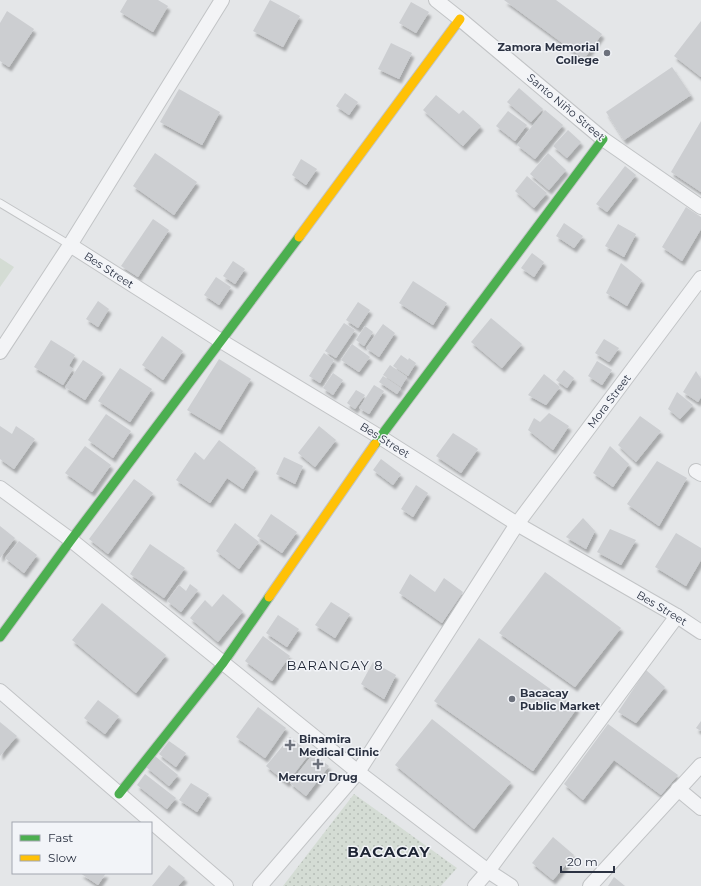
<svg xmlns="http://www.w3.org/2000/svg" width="701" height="886" font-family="Montserrat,sans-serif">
<defs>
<pattern id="grass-dots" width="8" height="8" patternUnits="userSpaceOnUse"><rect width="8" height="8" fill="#d4dcd4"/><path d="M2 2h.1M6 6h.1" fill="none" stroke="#b6bdb7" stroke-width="1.8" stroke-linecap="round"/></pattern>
<filter id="shadow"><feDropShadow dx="2.5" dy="4.5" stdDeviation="1" flood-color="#0004"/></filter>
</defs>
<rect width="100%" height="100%" fill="#e4e6e8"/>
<polygon fill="url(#grass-dots)" points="354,794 457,868 441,886 283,886"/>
<polygon fill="#d4dcd4" points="0,258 14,267 0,287"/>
<g fill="#ccced1" filter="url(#shadow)">
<polygon points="127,0 158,0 168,6 153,32 120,12"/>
<polygon points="270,0 300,16 283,47 253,31"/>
<polygon points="504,0 556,0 602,34 584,59"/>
<polygon points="411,2 429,12 416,33 399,23"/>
<polygon points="7,11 34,29 9,67 0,61 0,23"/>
<polygon points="701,21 701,77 674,56"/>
<polygon points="391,43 412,53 399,79 378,69"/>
<polygon points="672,67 691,95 624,140 606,112"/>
<polygon points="519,88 543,109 531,122 507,102"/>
<polygon points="179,89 220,112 202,145 160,122"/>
<polygon points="345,93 358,102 349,115 336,106"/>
<polygon points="436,95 459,114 463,110 481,126 463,146 423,110"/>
<polygon points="545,110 563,125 535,159 517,145"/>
<polygon points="508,111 527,125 515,141 496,126"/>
<polygon points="701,121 701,192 671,172"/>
<polygon points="568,130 581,142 567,158 553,146"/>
<polygon points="155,153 197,182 174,215 133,186"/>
<polygon points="548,153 566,170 549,190 530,174"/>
<polygon points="301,159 317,169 306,185 292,175"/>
<polygon points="625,166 636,175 607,212 596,204"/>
<polygon points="527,176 547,193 534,208 515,191"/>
<polygon points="686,207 701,217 701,229 682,261 662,247"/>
<polygon points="153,219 169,230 138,277 121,266"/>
<polygon points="564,223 583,236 574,248 556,236"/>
<polygon points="618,224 636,234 624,257 605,246"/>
<polygon points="532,253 544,262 534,277 521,268"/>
<polygon points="233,261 245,269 235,284 223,276"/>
<polygon points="621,263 642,280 627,306 606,293"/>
<polygon points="216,277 231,287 219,305 204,295"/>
<polygon points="413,281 447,303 433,325 399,303"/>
<polygon points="98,301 109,309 98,327 86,319"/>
<polygon points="358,302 370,310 358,328 346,320"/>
<polygon points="491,318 522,344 502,368 471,342"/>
<polygon points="344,323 355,330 336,358 325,351"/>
<polygon points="383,324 395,333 379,357 366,348"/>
<polygon points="365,326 373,332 364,346 356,340"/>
<polygon points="162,336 183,351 163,380 142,365"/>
<polygon points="604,339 619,348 609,362 595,353"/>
<polygon points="51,340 75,355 69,366 73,369 63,385 34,367"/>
<polygon points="352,344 370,357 359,372 341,360"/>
<polygon points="324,353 334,360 320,383 309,376"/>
<polygon points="401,355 408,360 409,358 416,363 408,376 393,366"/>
<polygon points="219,359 251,379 220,430 187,410"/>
<polygon points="83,360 103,373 85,400 65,387"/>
<polygon points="597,361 612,370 602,385 588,376"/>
<polygon points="390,365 407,377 401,387 383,375"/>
<polygon points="120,368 152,389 130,422 98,401"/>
<polygon points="564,370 574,378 567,388 556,380"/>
<polygon points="696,371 701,379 701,397 698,402 683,392"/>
<polygon points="333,373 343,380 333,395 323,388"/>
<polygon points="544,374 560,387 546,405 528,395"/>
<polygon points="383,376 401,388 397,394 379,382"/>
<polygon points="374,385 384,391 369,414 359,408"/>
<polygon points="356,390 365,395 355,409 347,403"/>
<polygon points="677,392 693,405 680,419 668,409"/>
<polygon points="549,413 569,426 553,450 528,430 534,418 540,422"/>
<polygon points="106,414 131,431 113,458 88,440"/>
<polygon points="640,416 661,431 636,462 618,445"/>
<polygon points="0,426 12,434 16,426 35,439 14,469 0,459"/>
<polygon points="319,426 336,440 315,467 298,453"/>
<polygon points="453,433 478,449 461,473 436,456"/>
<polygon points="219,440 256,468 243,489 227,478 210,503 176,480 195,452 204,460"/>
<polygon points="85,446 111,465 92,492 65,473"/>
<polygon points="610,446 629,464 613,487 593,473"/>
<polygon points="284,457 303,466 295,484 276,474"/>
<polygon points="381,459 401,474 393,485 373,470"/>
<polygon points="657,461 687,478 659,526 627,504"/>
<polygon points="134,479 153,493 108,554 89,539"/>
<polygon points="416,485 428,493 413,517 401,509"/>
<polygon points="271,514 297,532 282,553 257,536"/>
<polygon points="583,518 595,531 586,549 566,537"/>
<polygon points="235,523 259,542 239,569 216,551"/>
<polygon points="0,526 15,538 0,558"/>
<polygon points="610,529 636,540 621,565 597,552"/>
<polygon points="676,533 701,548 701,560 686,586 655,567"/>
<polygon points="19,541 37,555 24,573 5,558"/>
<polygon points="150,544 185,568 164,598 130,574"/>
<polygon points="545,572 621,628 575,687 499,633"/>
<polygon points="410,574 435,592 444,578 463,592 442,623 399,593"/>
<polygon points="190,584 198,590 181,612 167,601 179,585 186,591"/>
<polygon points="223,594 243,611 218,642 190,618 205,600 212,607"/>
<polygon points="331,602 350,614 335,638 315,625"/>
<polygon points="102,603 166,655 136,693 72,640"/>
<polygon points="278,615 299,629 287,647 266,633"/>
<polygon points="263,636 290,656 272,681 245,661"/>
<polygon points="479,638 577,708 533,771 434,701"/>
<polygon points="373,662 396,675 384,699 361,684"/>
<polygon points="646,670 665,687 636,723 618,712"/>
<polygon points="98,700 119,716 105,734 84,718"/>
<polygon points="258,707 286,728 265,758 236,737"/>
<polygon points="432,719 511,782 474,829 395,765"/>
<polygon points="701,721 701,731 696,728"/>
<polygon points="0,722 17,736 0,756"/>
<polygon points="608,724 678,775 661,795 614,760 583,800 564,784"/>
<polygon points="290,737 310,753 287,783 266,766"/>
<polygon points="169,741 186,753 176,767 159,754"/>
<polygon points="313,754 329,766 306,796 290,783"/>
<polygon points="155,756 178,775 169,786 146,767"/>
<polygon points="145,774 176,798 167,809 137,785"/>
<polygon points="191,783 209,794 197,812 179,800"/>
<polygon points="553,837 574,855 553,880 532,863"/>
<polygon points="169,865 185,878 178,886 152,886"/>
<polygon points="80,873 106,873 98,885"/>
<polygon points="614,877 625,886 608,886"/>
</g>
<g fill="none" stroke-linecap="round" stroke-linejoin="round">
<g stroke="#c2c4c6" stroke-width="9">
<polyline id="lane" points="0,203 70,245"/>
</g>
<g stroke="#c2c4c6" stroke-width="16">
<g id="street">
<polyline points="436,0 460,19 603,139 701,207"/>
<polyline points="70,245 221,341 380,437 517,524 677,616 701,632"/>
<polyline points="0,352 70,245 222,0"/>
<polyline points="696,471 701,474"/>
<polyline points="0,488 71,540 358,772 488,871 511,886"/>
<polyline points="0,691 226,886"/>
<polyline points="678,789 701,808"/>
<polyline points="260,886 358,772 517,524 701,278"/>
<polyline points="475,886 488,871 677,616"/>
<polyline points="590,886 701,765"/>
</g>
</g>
<g stroke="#c2c4c6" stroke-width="11">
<g id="fast">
<polyline points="375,444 603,139"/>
<polyline points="0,637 71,540 299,237"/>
<polyline points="119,794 223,663 269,597"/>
</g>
</g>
<g stroke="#c2c4c6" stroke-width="11">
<g id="slow">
<polyline points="299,237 460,19"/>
<polyline points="269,597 375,444"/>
</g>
</g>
<use href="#lane" stroke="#f3f4f6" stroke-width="7"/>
<use href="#street" stroke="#f3f4f6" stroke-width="14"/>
<use href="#fast" stroke="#4caf50" stroke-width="9"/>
<use href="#slow" stroke="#ffc107" stroke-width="9"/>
</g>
<g fill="#6c717c" stroke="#f2f4f8" stroke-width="1.5">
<circle cx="607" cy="53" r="4"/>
<circle cx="512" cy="699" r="4"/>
<path d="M288 739h4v4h4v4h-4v4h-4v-4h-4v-4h4z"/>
<path d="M316 758h4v4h4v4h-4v4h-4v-4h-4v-4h4z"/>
</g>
<g text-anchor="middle" stroke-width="3" stroke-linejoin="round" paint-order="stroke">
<g font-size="11" font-weight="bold" fill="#2b3242" stroke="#f2f4f8" text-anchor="start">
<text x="599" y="51" text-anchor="end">Zamora Memorial<tspan x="599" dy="13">College</tspan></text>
<text x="520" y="697">Bacacay<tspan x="520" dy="13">Public Market</tspan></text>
<text x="299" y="743">Binamira<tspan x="299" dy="13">Medical Clinic</tspan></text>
<text x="318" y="781" text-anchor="middle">Mercury Drug</text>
</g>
<g font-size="11" fill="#2b3242" stroke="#f2f4f8">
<text transform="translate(566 107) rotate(40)" y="4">Santo Niño Street</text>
<text transform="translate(109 270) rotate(33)" y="4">Bes Street</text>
<text transform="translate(609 401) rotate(-53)" y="4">Mora Street</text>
<text transform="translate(385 440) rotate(32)" y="4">Bes Street</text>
<text transform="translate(662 608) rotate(31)" y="4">Bes Street</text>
</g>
<g font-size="13" letter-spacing="1" fill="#1d2433" stroke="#f2f4f8">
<text x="335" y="670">BARANGAY 8</text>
</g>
<g font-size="15" font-weight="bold" letter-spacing="1" fill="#1d2433" stroke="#f2f4f8">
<text x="389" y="857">BACACAY</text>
</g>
</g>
<rect x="12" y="822" width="140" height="52" fill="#f2f4f8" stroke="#a2a6af"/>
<rect x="20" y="835" width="20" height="6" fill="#4caf50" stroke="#a2a6af"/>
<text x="48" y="842" font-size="12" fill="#2b3242">Fast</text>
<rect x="20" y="855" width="20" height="6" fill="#ffc107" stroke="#a2a6af"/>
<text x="48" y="862" font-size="12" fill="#2b3242">Slow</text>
<path d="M561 866v6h53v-6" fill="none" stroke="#2b3242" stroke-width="2"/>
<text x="567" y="866" font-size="12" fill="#2b3242" stroke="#f2f4f8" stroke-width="3" paint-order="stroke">20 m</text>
</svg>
